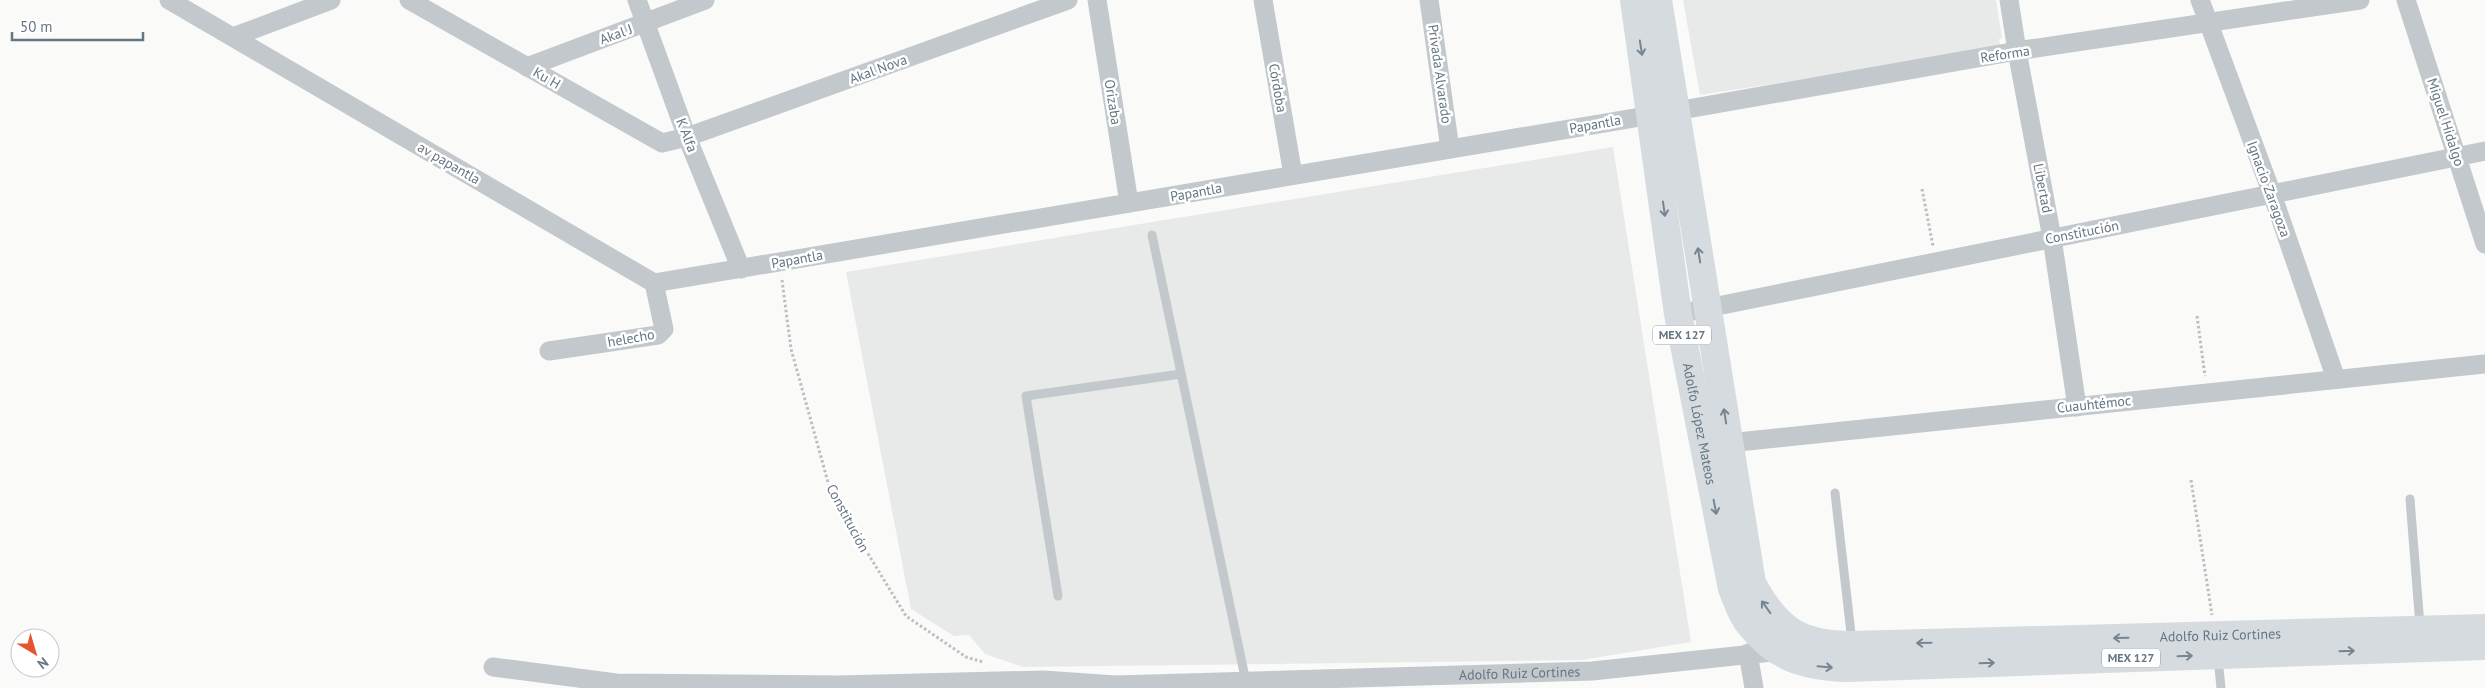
<svg xmlns="http://www.w3.org/2000/svg" width="2485" height="688" font-family="'PT Sans',sans-serif">
<rect width="100%" height="100%" fill="#fafaf8"/>
<g fill="#e8e9e9">
<polygon points="1683,0 1996,0 2002,38 1999,39 2001,49 1700,95"/>
<polygon points="1613,147 1691,642 1582,660 1023,667 985,654 969,635 954,636 911,609 846,272"/>
</g>
<g fill="none" stroke-linecap="round" stroke-linejoin="round">
<g stroke="#bbbfc2" stroke-width="3" stroke-dasharray="2.5 2.5" stroke-linecap="butt">
<polyline points="1922,189 1933,246"/>
<polyline points="782,280 791,349 831,493 906,616 966,657 983,662"/>
<polyline points="2197,316 2205,376"/>
<polyline points="2191,480 2212,615"/>
</g>
<g stroke="#c3c8cc" stroke-width="9">
<polyline points="1152,235 1246,682"/>
<polyline points="1835,493 1852,642"/>
<polyline points="2410,499 2420,626"/>
<polyline points="1058,596 1026,396 1181,374"/>
<polyline points="2218,658 2221,688"/>
</g>
<g stroke="#c3c8cc" stroke-width="19">
<polyline points="169,0 654,283 1676,111 2017,51 2360,0"/>
<polyline points="409,0 662,143 687,137 1068,0"/>
<polyline points="637,0 687,137 741,269"/>
<polyline points="1097,0 1129,203"/>
<polyline points="1263,0 1293,175"/>
<polyline points="1429,0 1450,149"/>
<polyline points="2009,0 2017,51 2052,238 2077,407"/>
<polyline points="2200,0 2272,194 2336,379"/>
<polyline points="2406,0 2485,244"/>
<polyline points="233,37 331,0"/>
<polyline points="527,67 705,0"/>
<polyline points="1678,314 2485,151"/>
<polyline points="549,351 658,335 664,329 654,283"/>
<polyline points="1719,444 2485,364"/>
<polyline points="1748,653 1754,688"/>
<path id="s1" d="M493 667 616 683 839 685 1043 680 1116 685 1592 671 1782 651"/>
</g>
<g stroke="#d6dbdf" stroke-width="28">
<path id="s2" d="M1634 0 1678 314 1732 589C1737 600 1741 615 1749 624 1778 659 1803 666 1846 668L2485 646"/>
<path id="s3" d="M1658 0 1752 583C1777 630 1800 645 1852 645L2485 628"/>
</g>
</g>
<defs><path id="oneway-shaft" d="M-6 0H5M1.5-3L5.5 0L1.5 3" fill="none" stroke-width="1.6" stroke-linecap="round" stroke-linejoin="round" transform="scale(1.25)"/></defs>
<g stroke="#768591">
<use href="#oneway-shaft" transform="translate(1641 48) rotate(81)"/>
<use href="#oneway-shaft" transform="translate(1664 209) rotate(82)"/>
<use href="#oneway-shaft" transform="translate(1699 255) rotate(-99)"/>
<use href="#oneway-shaft" transform="translate(1725 416) rotate(-99)"/>
<use href="#oneway-shaft" transform="translate(1715 507) rotate(79)"/>
<use href="#oneway-shaft" transform="translate(1766 607) rotate(-126)"/>
<use href="#oneway-shaft" transform="translate(2121 638) rotate(179)"/>
<use href="#oneway-shaft" transform="translate(1924 643) rotate(179)"/>
<use href="#oneway-shaft" transform="translate(2347 651) rotate(-2)"/>
<use href="#oneway-shaft" transform="translate(2185 656) rotate(-2)"/>
<use href="#oneway-shaft" transform="translate(1987 663) rotate(-2)"/>
<use href="#oneway-shaft" transform="translate(1825 667) rotate(5)"/>
</g>
<g text-anchor="middle" stroke-width="5" stroke-linejoin="round" paint-order="stroke">
<g fill="#fff" stroke="#939fa8" stroke-width="1">
<rect x="1653" y="325.5" width="58" height="19" rx="4"/>
<rect x="2102" y="648.5" width="58" height="19" rx="4"/>
</g>
<g font-size="12" font-weight="bold" fill="#657683">
<text x="1682" y="339">MEX 127</text>
<text x="2131" y="662">MEX 127</text>
</g>
<g font-size="14" fill="#657683" stroke="#fff">
<text transform="translate(616 34) rotate(-20)" y="5">Akal J</text>
<text transform="translate(2005 54) rotate(-9)" y="5">Reforma</text>
<text transform="translate(878 69) rotate(-20)" y="5">Akal Nova</text>
<text transform="translate(1440 74) rotate(82)" y="5">Privada Alvarado</text>
<text transform="translate(547 78) rotate(30)" y="5">Ku H</text>
<text transform="translate(1278 88) rotate(80)" y="5">Córdoba</text>
<text transform="translate(1113 102) rotate(81)" y="5">Orizaba</text>
<text transform="translate(2446 122) rotate(72)" y="5">Miguel Hidalgo</text>
<text transform="translate(1595 124) rotate(-10)" y="5">Papantla</text>
<text transform="translate(687 135) rotate(69)" y="5">K Alfa</text>
<text transform="translate(449 163) rotate(30)" y="5">av papantla</text>
<text transform="translate(2043 188) rotate(79)" y="5">Libertad</text>
<text transform="translate(2269 189) rotate(70)" y="5">Ignacio Zaragoza</text>
<text transform="translate(1196 192) rotate(-10)" y="5">Papantla</text>
<text transform="translate(2082 232) rotate(-11)" y="5">Constitución</text>
<text transform="translate(797 259) rotate(-10)" y="5">Papantla</text>
<text transform="translate(631 338) rotate(-10)" y="5">helecho</text>
<text transform="translate(2094 404) rotate(-6)" y="5">Cuauhtémoc</text>
<text dy="5" stroke="none"><textPath href="#s2" startOffset="429">Adolfo López Mateos</textPath></text>
<text transform="translate(848 518) rotate(62)" y="5">Constitución</text>
<text dy="5" stroke="none"><textPath href="#s3" startOffset="1085">Adolfo Ruiz Cortines</textPath></text>
<text dy="5" stroke="none"><textPath href="#s1" startOffset="1028">Adolfo Ruiz Cortines</textPath></text>
</g>
</g>
<g transform="translate(35 653) rotate(142)"><circle r="24" fill="#ffffff" stroke="#c1c8cd"/>
<path d="M0-4L9 19L0 12L-9 19Z" fill="#e4572e"/>
<text y="-8" font-size="14" font-weight="bold" text-anchor="middle" fill="#657683">N</text>
</g>
<path d="M12 32v8h131v-8" fill="none" stroke="#657683" stroke-width="2.5"/>
<text x="20" y="32" font-size="15" fill="#657683" stroke="#ffffff" stroke-width="4" paint-order="stroke">50 m</text>
</svg>
